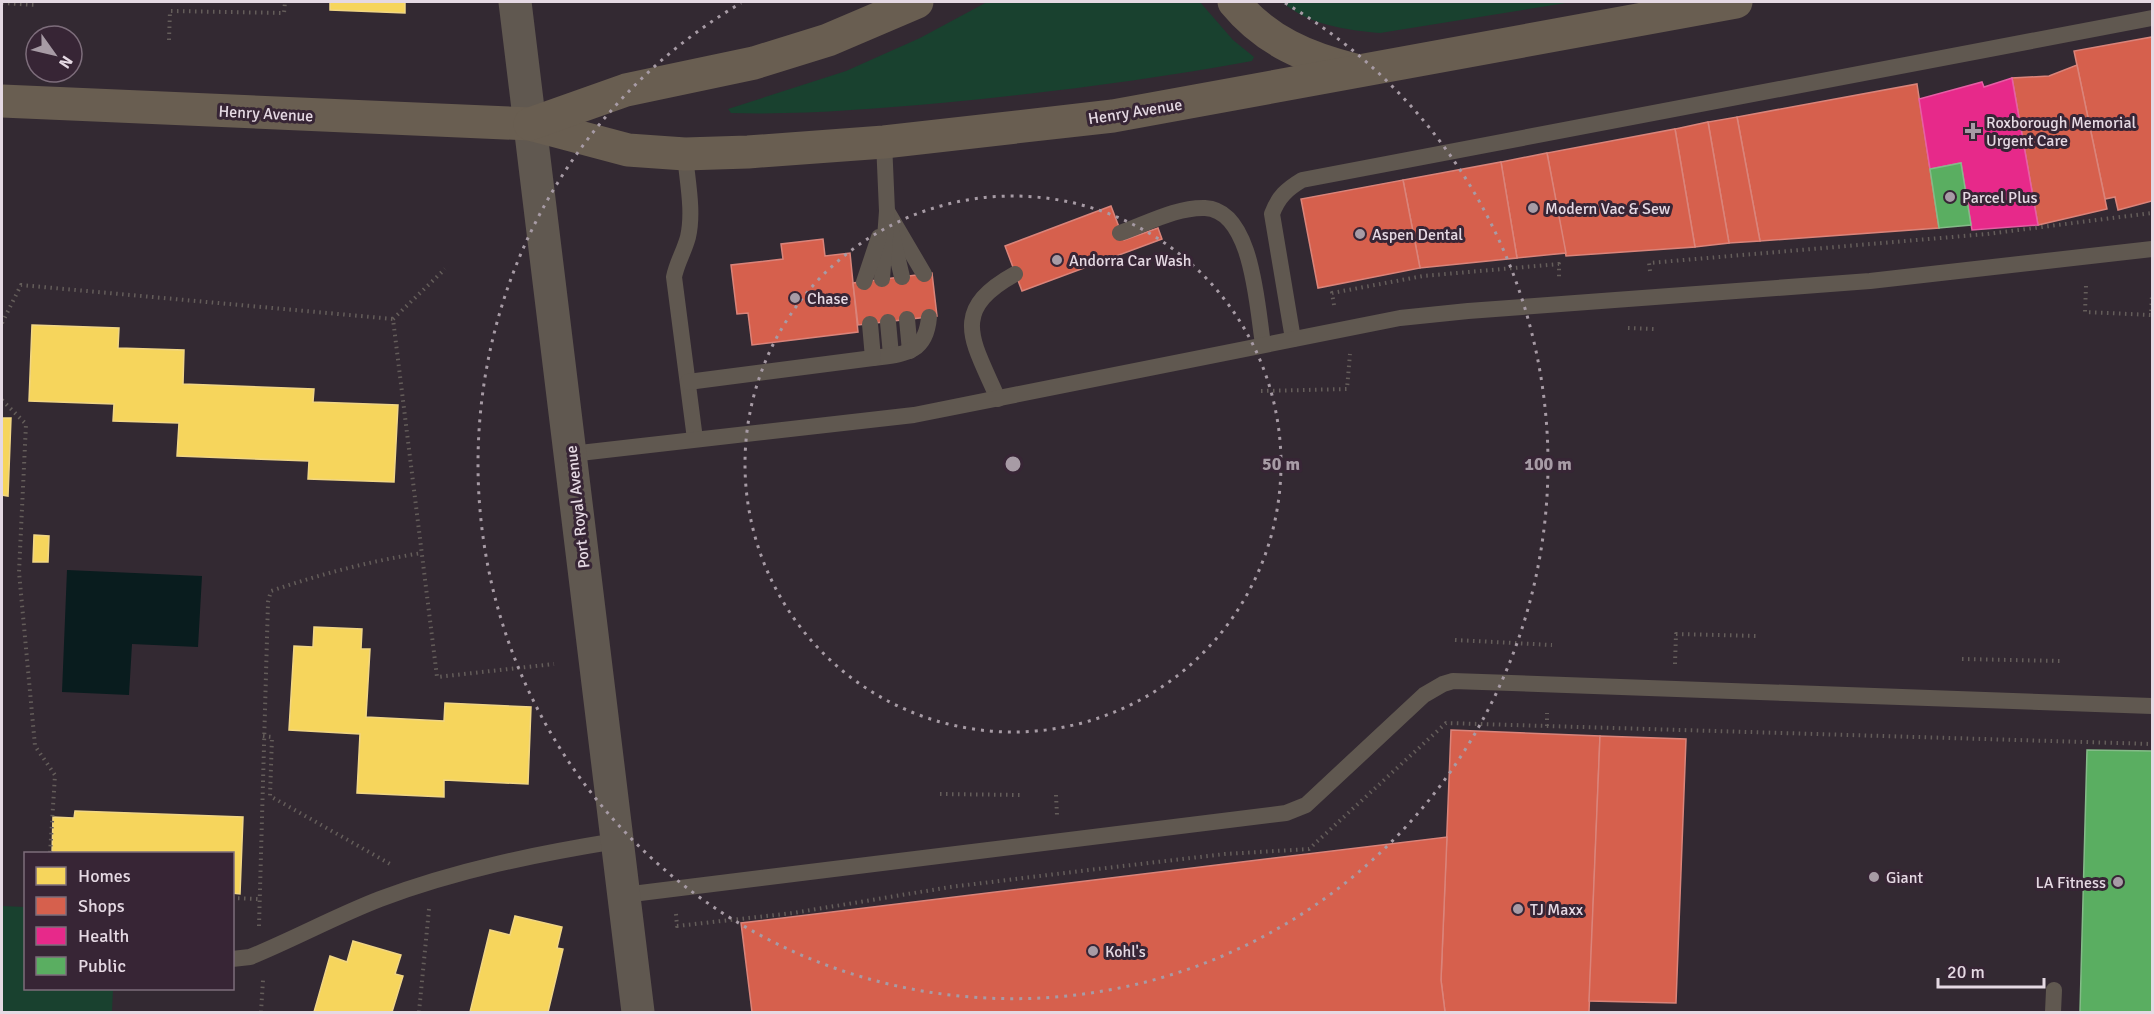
<svg xmlns="http://www.w3.org/2000/svg" width="2154" height="1014" font-family="Signika,sans-serif">
<rect width="100%" height="100%" fill="#332932"/>
<g fill="#19412f">
<path d="M987 2H1200L1233 40 1254 57 1252 61C1149 80 1046 93 941 103 871 109 801 115 731 113L728 109 846 71 920 38Z"/>
<path d="M1282 2H1572L1380 33C1346 30 1309 25 1282 2Z"/>
<polygon points="2,906 25,907 26,988 113,989 112,1012 2,1012"/>
</g>
<polygon fill="#091c1e" points="67,570 202,576 198,647 132,644 129,695 62,692"/>
<g fill="#f6d55c" stroke="#f1d684" stroke-width="1.5">
<polygon points="330,2 405,2 405,13 330,10"/>
<polygon points="32,325 119,328 118,348 184,350 183,384 314,389 313,402 398,405 394,482 308,479 309,461 177,456 179,423 113,421 114,404 29,401"/>
<polygon points="2,418 11,418 8,496 2,495"/>
<polygon points="34,535 49,536 48,562 33,562"/>
<polygon points="314,627 362,629 361,649 370,649 366,717 444,721 445,703 531,707 528,784 444,780 444,797 357,793 360,734 289,730 294,646 313,647"/>
<polygon points="75,811 243,817 240,894 232,893 232,854 52,854 53,817 74,818"/>
<polygon points="515,916 562,927 557,948 563,949 548,1012 470,1012 490,930 510,935"/>
<polygon points="353,941 401,955 395,974 403,976 392,1012 314,1012 330,956 347,962"/>
</g>
<g fill="#d6604d" stroke="#da847a" stroke-width="1.5">
<polygon points="2152,37 2152,201 2118,210 2115,197 2105,199 2074,51"/>
<polygon points="2077,65 2107,209 2038,225 2012,78 2049,76"/>
<polygon points="1917,84 1939,228 1760,241 1737,117"/>
<polygon points="1737,117 1760,241 1729,243 1708,122"/>
<polygon points="1708,122 1729,243 1695,247 1675,129"/>
<polygon points="1675,129 1695,247 1566,256 1547,153"/>
<polygon points="1547,153 1566,253 1517,258 1501,162"/>
<polygon points="1501,162 1517,258 1420,268 1403,180"/>
<polygon points="1403,180 1420,268 1318,288 1301,199"/>
<polygon points="1111,206 1124,240 1158,228 1162,239 1022,291 1005,246"/>
<polygon points="823,239 825,256 850,253 858,332 752,345 748,313 737,314 731,265 783,259 781,244"/>
<polygon points="932,273 937,316 858,325 853,283"/>
<polygon points="1451,730 1600,736 1589,1012 1445,1012 1441,980"/>
<polygon points="1600,736 1686,739 1676,1003 1589,1001"/>
<polygon points="1447,837 1441,980 1445,1012 752,1012 741,923"/>
</g>
<polygon fill="#e7298a" stroke="#e65ea5" stroke-width="1.5" points="2012,78 2038,225 1972,230 1961,163 1930,169 1919,99 1982,82 1984,87"/>
<g fill="#5aae61" stroke="#84bb88" stroke-width="1.5">
<polygon points="1961,163 1971,225 1939,228 1930,169"/>
<polygon points="2087,750 2152,751 2152,1012 2080,1012"/>
</g>
<g fill="none" stroke-linecap="round" stroke-linejoin="round">
<g stroke="#645d5a" stroke-width="4" stroke-dasharray="1.5 4.5" stroke-linecap="butt">
<polyline points="2,3 36,5 36,2"/>
<polyline points="169,40 170,11 284,13 285,2"/>
<polyline points="1650,271 1649,263 1987,234 2152,213"/>
<polyline points="2086,286 2085,312 2151,315 2152,295"/>
<polyline points="1334,305 1332,293 1423,276 1559,264 1559,277"/>
<polyline points="393,319 445,269"/>
<polyline points="2,323 21,285 393,319 437,677 554,664"/>
<polyline points="1628,328 1654,329"/>
<polyline points="1261,391 1347,389 1350,354"/>
<polyline points="2,400 26,424 19,572 35,746 55,775 50,854"/>
<polyline points="1455,640 1552,645"/>
<polyline points="1962,659 2060,661"/>
<polyline points="1675,664 1676,634 1759,636"/>
<polyline points="1547,726 1547,713"/>
<polyline points="263,736 272,737 270,796 392,865"/>
<polyline points="940,794 1020,795"/>
<polyline points="1056,795 1057,815"/>
<polyline points="232,898 258,899"/>
<polyline points="676,914 677,926 793,913 950,887 1089,870 1225,854 1309,849 1446,723 2152,744"/>
<path d="M259 926 268 602 271 591C321 574 370 561 422 553"/>
<polyline points="261,1012 263,980"/>
<polyline points="419,1012 429,909"/>
</g>
<g stroke="#605850" stroke-width="16">
<path d="M685 154C687 180 694 211 688 237 684 252 677 262 674 277L695 439"/>
<polyline points="887,211 924,274"/>
<polyline points="891,230 902,277"/>
<path d="M1120 233C1146 224 1177 207 1205 208 1253 210 1257 308 1263 344"/>
<polyline points="882,279 887,211 884,142"/>
<polyline points="864,282 879,237"/>
<polyline points="907,319 910,351"/>
<polyline points="888,322 891,355"/>
<path d="M1293 339 1272 214C1278 197 1287 189 1302 180L2152 18"/>
<path d="M873 358C904 354 926 354 929 317"/>
<polyline points="688,382 873,358 870,324"/>
<path d="M998 399C973 341 948 311 1015 274"/>
<polyline points="571,454 914,415 1400,318 1468,311 1870,281 2152,249"/>
<polyline points="624,895 1286,813 1306,805 1424,695 1443,684 1453,681 2152,706"/>
<path d="M232 959 250 957C294 939 336 916 380 899 457 870 536 854 616 841"/>
<polyline points="2053,1012 2054,990"/>
</g>
<polyline stroke="#605850" stroke-width="33" points="515,2 638,1012"/>
<g stroke="#695e51" stroke-width="33">
<path d="M1234 2C1266 41 1307 58 1355 70"/>
<polyline points="2,101 530,124 628,150 685,154 748,152 884,142 1113,116 1736,2"/>
<polyline points="530,124 626,90 754,63 828,40 917,2"/>
</g>
</g>
<g fill="none" stroke="#a79ba5" stroke-width="3" stroke-dasharray="3 6">
<circle cx="1013" cy="464" r="268"/>
<path d="M1285 3A535 535 0 1 1 741 3"/>
</g>
<g fill="#a79ba5" stroke="#372535" stroke-width="2">
<path d="M1970 122h6v6h6v6h-6v6h-6v-6h-6v-6h6z"/>
<circle cx="1950" cy="197" r="6"/>
<circle cx="1533" cy="208" r="6"/>
<circle cx="1360" cy="234" r="6"/>
<circle cx="1057" cy="260" r="6"/>
<circle cx="795" cy="298" r="6"/>
<circle cx="1874" cy="877" r="6"/>
<circle cx="2118" cy="882" r="6"/>
<circle cx="1518" cy="909" r="6"/>
<circle cx="1093" cy="951" r="6"/>
</g>
<g text-anchor="middle" stroke-width="6" stroke-linejoin="round" paint-order="stroke">
<g font-size="16" fill="#e5d9e3" stroke="#372535">
<text transform="translate(1135 111) rotate(-9)" y="6">Henry Avenue</text>
<text transform="translate(266 113) rotate(3)" y="6">Henry Avenue</text>
<text transform="translate(577 507) rotate(-96)" y="6">Port Royal Avenue</text>
</g>
<g font-size="16" fill="#e5d9e3" stroke="#372535" text-anchor="start">
<text x="1986" y="128">Roxborough Memorial<tspan x="1986" dy="18">Urgent Care</tspan></text>
<text x="1962" y="203">Parcel Plus</text>
<text x="1545" y="214">Modern Vac &amp; Sew</text>
<text x="1372" y="240">Aspen Dental</text>
<text x="1069" y="266">Andorra Car Wash</text>
<text x="807" y="304">Chase</text>
<text x="1886" y="883">Giant</text>
<text x="2106" y="888" text-anchor="end">LA Fitness</text>
<text x="1530" y="915">TJ Maxx</text>
<text x="1105" y="957">Kohl's</text>
</g>
</g>
<circle cx="1013" cy="464" r="9" fill="#a79ba5" stroke="#372535" stroke-width="3"/>
<g font-size="18" text-anchor="middle" font-weight="bold" fill="#a79ba5" stroke="#372535" stroke-width="6" stroke-linejoin="round" paint-order="stroke">
<text x="1281" y="470">50 m</text>
<text x="1548" y="470">100 m</text>
</g>
<rect width="2154" height="1014" fill="none" stroke="#e5d9e3" stroke-width="6"/>
<rect x="24" y="852" width="210" height="138" fill="#372535" stroke="#7d6d7b" stroke-width="1.5"/>
<rect x="36" y="867" width="30" height="18" fill="#f6d55c" stroke="#7d6d7b" stroke-width="1.5"/>
<text x="78" y="882" font-size="18" fill="#e5d9e3">Homes</text>
<rect x="36" y="897" width="30" height="18" fill="#d6604d" stroke="#7d6d7b" stroke-width="1.5"/>
<text x="78" y="912" font-size="18" fill="#e5d9e3">Shops</text>
<rect x="36" y="927" width="30" height="18" fill="#e7298a" stroke="#7d6d7b" stroke-width="1.5"/>
<text x="78" y="942" font-size="18" fill="#e5d9e3">Health</text>
<rect x="36" y="957" width="30" height="18" fill="#5aae61" stroke="#7d6d7b" stroke-width="1.5"/>
<text x="78" y="972" font-size="18" fill="#e5d9e3">Public</text>
<g transform="translate(54 54) rotate(124)"><circle r="28" fill="#372535" stroke="#7d6d7b" stroke-width="1.5"/>
<path d="M0-4.5L10 22L0 15L-10 22Z" fill="#a79ba5"/>
<text y="-9" font-size="16" font-weight="bold" text-anchor="middle" fill="#e5d9e3">N</text>
</g>
<path d="M1938 978v9h106v-9" fill="none" stroke="#e5d9e3" stroke-width="3"/>
<text x="1947" y="978" font-size="18" fill="#e5d9e3" stroke="#372535" stroke-width="4.5" paint-order="stroke">20 m</text>
</svg>
